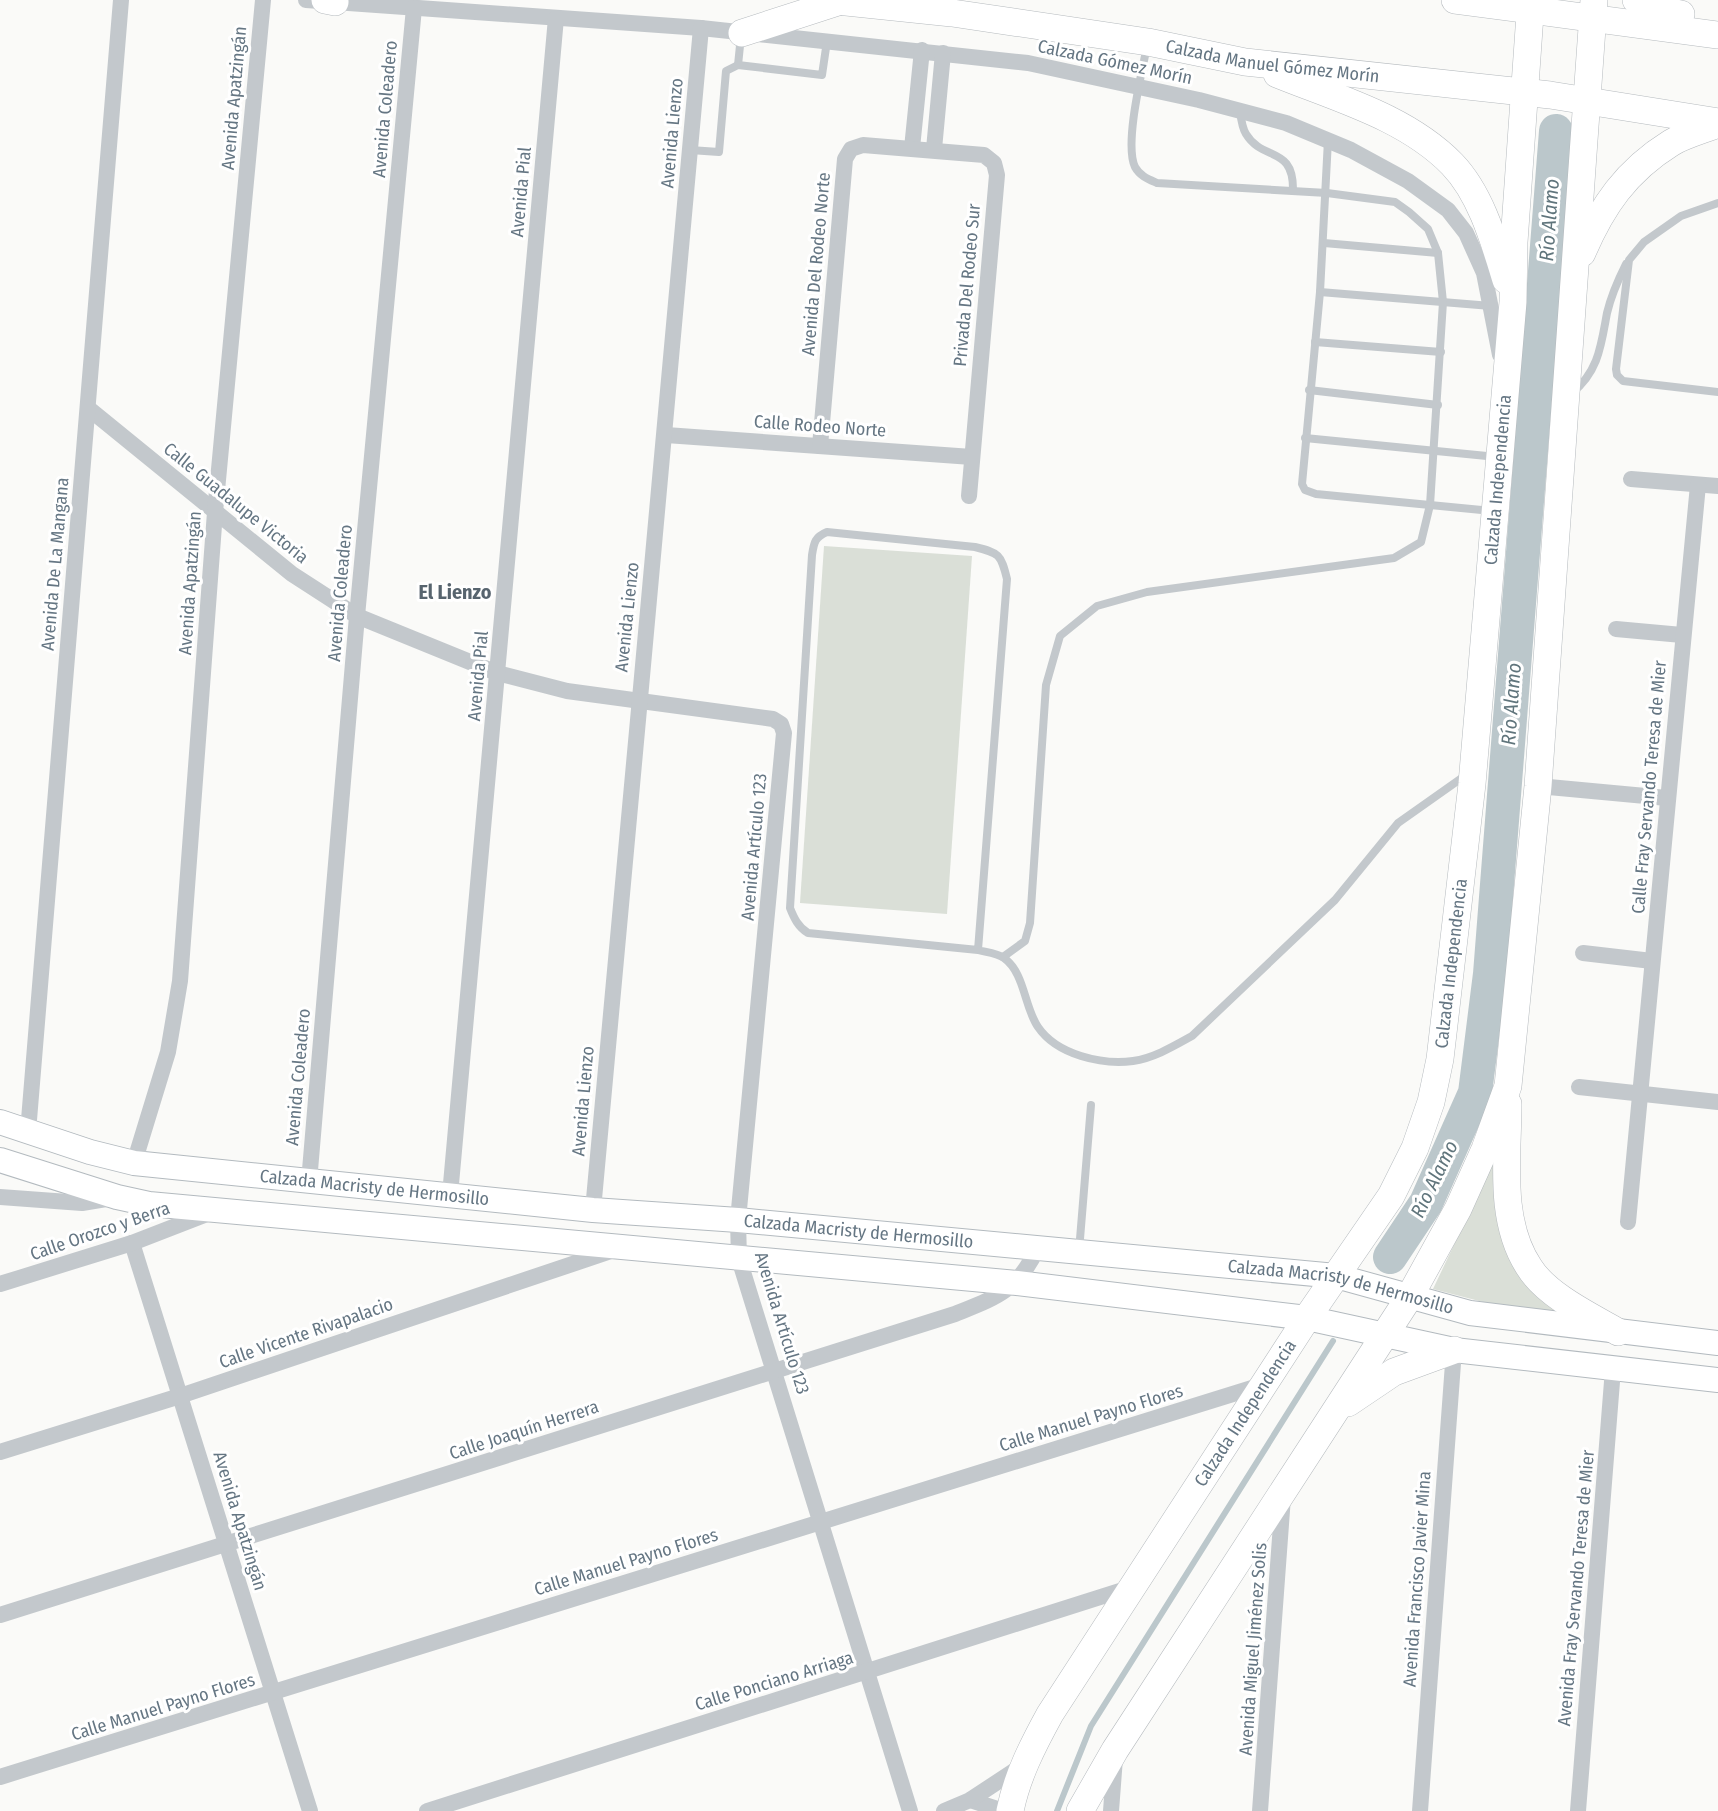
<svg xmlns="http://www.w3.org/2000/svg" width="1718" height="1811" font-family="'Fira Sans Condensed',sans-serif">
<rect width="100%" height="100%" fill="#fafaf8"/>
<g fill="#dadfd7">
<polygon points="824,546 972,556 947,914 800,903"/>
<polygon points="1499,1150 1504,1247 1568,1314 1483,1302 1433,1289"/>
</g>
<g fill="none" stroke-linecap="round" stroke-linejoin="round">
<polyline stroke="#bbc7cb" stroke-width="6" points="1057,1811 1091,1726 1333,1341"/>
<polyline stroke="#bbc7cb" stroke-width="34" points="1390,1257 1426,1203 1475,1093 1490,974 1556,131"/>
<g stroke="#b3babf" stroke-width="26">
<g id="secondary">
<path id="s1" d="M0 1122 90 1152 134 1163 593 1210 738 1220 1336 1276 1470 1313 1718 1343"/>
<polyline points="0,1160 117,1197 149,1204 1017,1283 1307,1318 1454,1350 1718,1380"/>
</g>
</g>
<g stroke="#b5babe" stroke-width="28">
<g id="primary">
<polyline points="325,0 335,2"/>
<path id="s2" d="M827 0 952 13 1148 42 1245 62 1550 95 1718 122"/>
<polyline points="1455,0 1718,35"/>
<polyline points="1636,0 1652,9 1681,14"/>
<polyline points="742,33 841,1"/>
<path d="M1277 74C1336 98 1406 117 1452 164 1481 194 1494 241 1506 280"/>
<path d="M1582 253C1602 206 1626 171 1671 143 1684 135 1703 130 1718 124"/>
<path d="M1508 1104C1508 1157 1498 1220 1529 1267 1546 1295 1590 1316 1618 1332"/>
<polyline points="1348,1403 1394,1372 1454,1350"/>
<path id="s3" d="M1010 1811C1017 1776 1033 1745 1050 1714L1307 1318 1391 1196 1415 1148 1431 1102 1440 1059 1472 784 1513 302 1514 242 1531 0"/>
<polyline points="1080,1811 1115,1750 1410,1296 1458,1209 1485,1149 1508,1086 1538,786 1594,0"/>
</g>
</g>
<g stroke="#c3c8cc" stroke-width="8">
<polyline points="738,65 741,36"/>
<path d="M1240 111C1241 119 1242 128 1246 134 1263 162 1294 145 1293 191"/>
<polyline points="1328,140 1320,292 1302,484 1305,490 1316,494 1492,511"/>
<polyline points="690,150 719,152 726,71 738,65 822,75 827,41"/>
<polyline points="1718,203 1681,216 1644,242 1629,260 1616,369 1617,375 1623,381 1718,392"/>
<polyline points="1324,243 1438,253"/>
<polyline points="1320,292 1491,306"/>
<polyline points="1315,342 1441,352"/>
<polyline points="1309,390 1438,405"/>
<path d="M1572 393C1599 371 1601 345 1607 313 1611 296 1618 280 1626 264"/>
<polyline points="1305,438 1497,457"/>
<path d="M978 950 1007 579C1001 554 999 553 975 547L827 532C815 537 814 542 812 555L790 908C794 918 798 927 808 933L978 950C985 952 997 953 1004 958 1025 973 1024 1007 1038 1027 1057 1055 1102 1065 1133 1061 1154 1058 1174 1046 1192 1036L1335 900 1398 823 1466 775"/>
<path d="M1003 957 1025 941 1030 923 1046 685 1060 636 1097 606 1147 592 1394 558 1421 542 1430 505 1443 302 1438 253 1428 229 1409 212 1395 202 1327 193 1157 183C1148 179 1140 176 1135 167 1124 144 1142 72 1147 46"/>
<polyline points="1079,1251 1091,1105"/>
</g>
<g stroke="#c3c8cc" stroke-width="16">
<polyline points="306,0 701,28 1028,63 1199,100 1286,123 1351,150 1408,181 1448,210 1466,233 1484,273 1500,355"/>
<polyline points="912,148 922,50"/>
<polyline points="934,149 943,53"/>
<polyline points="88,408 292,574 357,616 497,673 567,691 773,719 781,724 784,733 738,1220 739,1259 910,1811"/>
<polyline points="666,435 972,457"/>
<polyline points="820,446 845,159 851,149 863,145 984,155 994,163 997,175 969,496"/>
<polyline points="1631,479 1718,486"/>
<polyline points="1616,629 1682,635"/>
<polyline points="1538,786 1667,798"/>
<polyline points="1583,953 1652,961"/>
<polyline points="1579,1087 1718,1102"/>
<polyline points="28,1132 121,0"/>
<polyline points="134,1163 168,1052 180,981 215,512 263,0"/>
<polyline points="309,1182 357,616 414,8"/>
<polyline points="450,1195 556,18"/>
<polyline points="0,1197 82,1203 112,1198"/>
<path d="M593 1210C628 816 667 422 701 28"/>
<polyline points="1628,1222 1698,485"/>
<polyline points="132,1243 310,1811"/>
<polyline points="0,1284 132,1243 212,1212"/>
<polyline points="0,1452 180,1396 614,1250"/>
<path d="M0 1615 955 1314C997 1297 1017 1291 1037 1249"/>
<polyline points="0,1777 1265,1384"/>
<polyline points="970,1800 1004,1811"/>
<polyline points="427,1811 1132,1587"/>
<polyline points="944,1811 970,1800 1023,1765"/>
<polyline points="1111,1811 1115,1758"/>
<polyline points="1260,1811 1283,1497"/>
<polyline points="1420,1811 1454,1350"/>
<polyline points="1578,1811 1613,1369"/>
</g>
<use href="#secondary" stroke="#fff" stroke-width="24"/>
<use href="#primary" stroke="#fff" stroke-width="27"/>
</g>
<g text-anchor="middle" stroke-width="6" stroke-linejoin="round" paint-order="stroke">
<g font-size="18" fill="#657683" stroke="#fff">
<text dy="6" stroke="none"><textPath href="#s2" startOffset="450">Calzada Manuel Gómez Morín</textPath></text>
<text transform="translate(1115 62) rotate(12)" y="6">Calzada Gómez Morín</text>
<text transform="translate(234 98) rotate(-85)" y="6">Avenida Apatzingán</text>
<text transform="translate(385 109) rotate(-85)" y="6">Avenida Coleadero</text>
<text transform="translate(672 133) rotate(-85)" y="6">Avenida Lienzo</text>
<text transform="translate(521 192) rotate(-85)" y="6">Avenida Pial</text>
<text transform="translate(816 264) rotate(-85)" y="6">Avenida Del Rodeo Norte</text>
<text transform="translate(967 285) rotate(-85)" y="6">Privada Del Rodeo Sur</text>
<text transform="translate(820 426) rotate(4)" y="6">Calle Rodeo Norte</text>
<text dy="6" stroke="none"><textPath href="#s3" startOffset="1454">Calzada Independencia</textPath></text>
<text transform="translate(236 503) rotate(39)" y="6">Calle Guadalupe Victoria</text>
<text transform="translate(55 564) rotate(-85)" y="6">Avenida De La Mangana</text>
<text transform="translate(190 583) rotate(-86)" y="6">Avenida Apatzingán</text>
<text transform="translate(340 593) rotate(-85)" y="6">Avenida Coleadero</text>
<text transform="translate(627 617) rotate(-84)" y="6">Avenida Lienzo</text>
<text transform="translate(478 676) rotate(-85)" y="6">Avenida Pial</text>
<text transform="translate(1649 787) rotate(-85)" y="6">Calle Fray Servando Teresa de Mier</text>
<text transform="translate(754 847) rotate(-85)" y="6">Avenida Artículo 123</text>
<text dy="6" stroke="none"><textPath href="#s3" startOffset="968">Calzada Independencia</textPath></text>
<text transform="translate(298 1077) rotate(-85)" y="6">Avenida Coleadero</text>
<text transform="translate(583 1101) rotate(-85)" y="6">Avenida Lienzo</text>
<text dy="6" stroke="none"><textPath href="#s1" startOffset="382">Calzada Macristy de Hermosillo</textPath></text>
<text transform="translate(100 1231) rotate(-19)" y="6">Calle Orozco y Berra</text>
<text dy="6" stroke="none"><textPath href="#s1" startOffset="868">Calzada Macristy de Hermosillo</textPath></text>
<text dy="6" stroke="none"><textPath href="#s1" startOffset="1354">Calzada Macristy de Hermosillo</textPath></text>
<text transform="translate(782 1323) rotate(73)" y="6">Avenida Artículo 123</text>
<text transform="translate(306 1333) rotate(-19)" y="6">Calle Vicente Rivapalacio</text>
<text dy="6" stroke="none"><textPath href="#s3" startOffset="464">Calzada Independencia</textPath></text>
<text transform="translate(1091 1418) rotate(-17)" y="6">Calle Manuel Payno Flores</text>
<text transform="translate(524 1430) rotate(-18)" y="6">Calle Joaquín Herrera</text>
<text transform="translate(240 1521) rotate(73)" y="6">Avenida Apatzingán</text>
<text transform="translate(626 1562) rotate(-17)" y="6">Calle Manuel Payno Flores</text>
<text transform="translate(1417 1579) rotate(-86)" y="6">Avenida Francisco Javier Mina</text>
<text transform="translate(1576 1588) rotate(-85)" y="6">Avenida Fray Servando Teresa de Mier</text>
<text transform="translate(1253 1649) rotate(-86)" y="6">Avenida Miguel Jiménez Solis</text>
<text transform="translate(774 1681) rotate(-17)" y="6">Calle Ponciano Arriaga</text>
<text transform="translate(163 1707) rotate(-17)" y="6">Calle Manuel Payno Flores</text>
</g>
<g font-size="20" font-style="italic" fill="#60757c" stroke="#fff">
<text transform="translate(1549 220) rotate(-86)" y="7">Río Alamo</text>
<text transform="translate(1511 704) rotate(-86)" y="7">Río Alamo</text>
<text transform="translate(1434 1179) rotate(-64)" y="7">Río Alamo</text>
</g>
<g font-size="20" font-weight="bold" fill="#57646e" stroke="#fff">
<text x="455" y="599">El Lienzo</text>
</g>
</g>
</svg>
